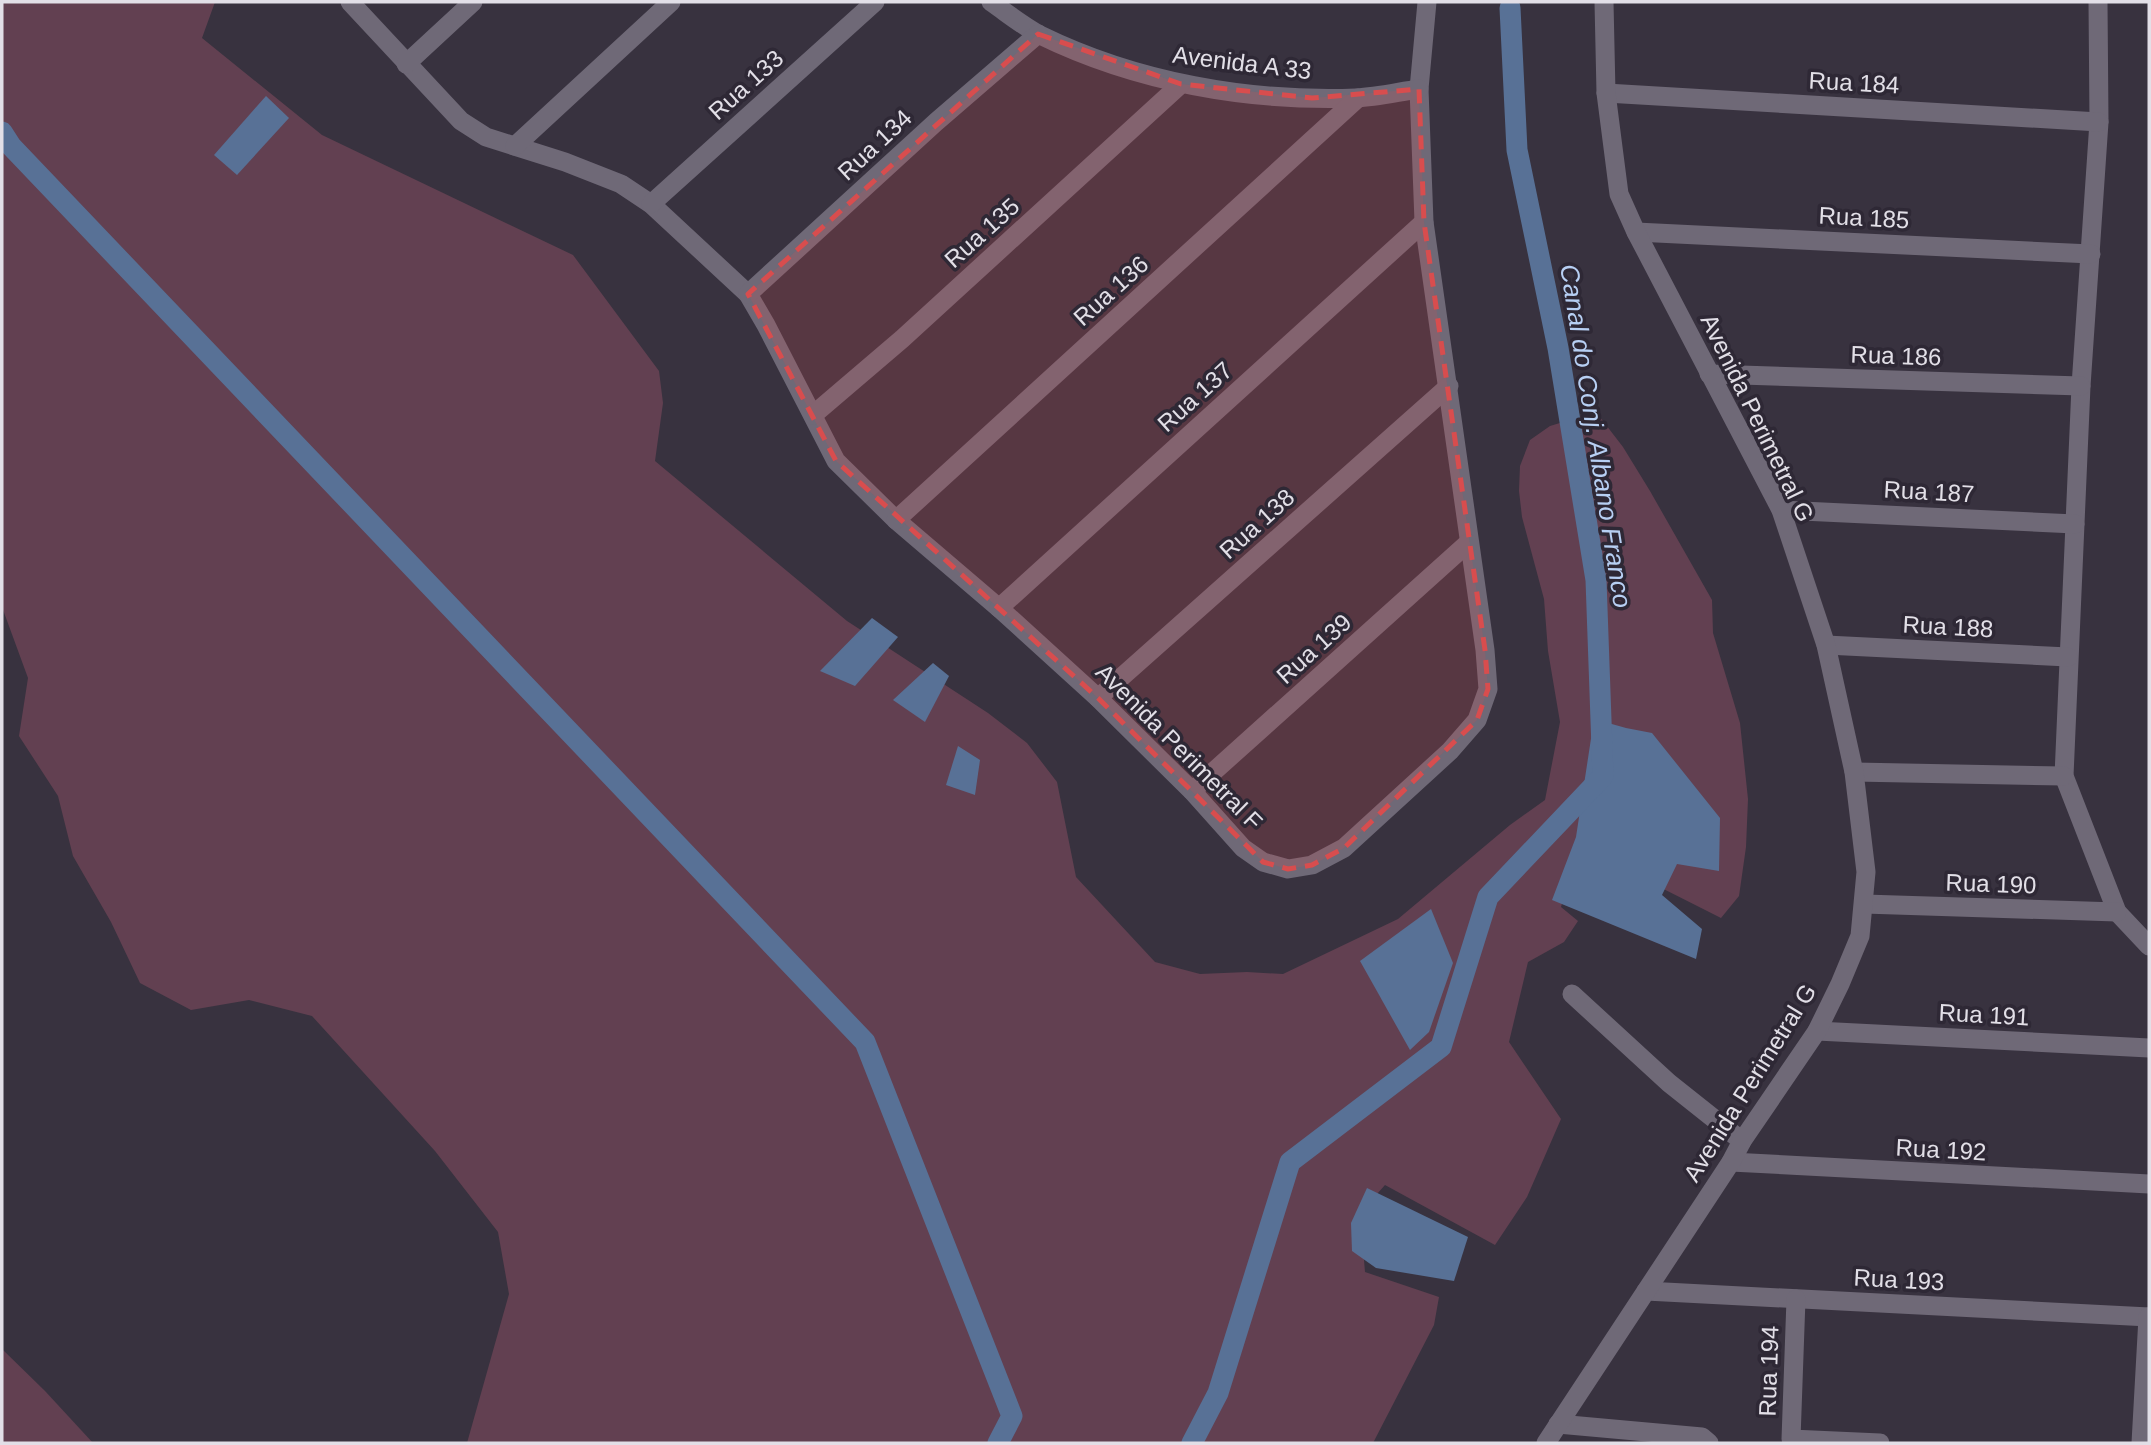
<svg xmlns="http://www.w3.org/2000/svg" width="2151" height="1445" font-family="Helvetica,sans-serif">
<rect width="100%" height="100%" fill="#38323f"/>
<g fill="#624051">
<polygon points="2,2 215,2 202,38 322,135 573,255 659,371 663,403 655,461 847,621 988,713 1027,743 1057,782 1076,877 1155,962 1200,974 1247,972 1283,974 1398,919 1510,825 1545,800 1560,722 1548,651 1544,599 1522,517 1519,491 1520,466 1530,440 1550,426 1596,412 1623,447 1650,491 1712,600 1713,633 1740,723 1748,799 1746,847 1739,896 1721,918 1612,863 1571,872 1561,907 1578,921 1564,942 1528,962 1509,1042 1561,1119 1527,1197 1495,1245 1385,1185 1360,1213 1365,1272 1439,1297 1434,1325 1373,1443 467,1443 509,1294 498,1232 435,1151 312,1016 249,1000 191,1010 140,983 111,922 73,856 58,796 19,736 28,678 2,607"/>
<polygon points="2,1349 45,1391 93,1443 2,1443"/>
</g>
<g fill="#587196">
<polygon points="266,96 289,118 237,175 214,155"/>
<polygon points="872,618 898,637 855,686 820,671"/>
<polygon points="933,663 949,676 925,722 893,700"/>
<polygon points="1594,719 1626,728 1652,733 1720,818 1719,871 1677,864 1662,895 1702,929 1696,959 1552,900 1576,837"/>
<polygon points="958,746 980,760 975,795 946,785"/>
<polygon points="1431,909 1453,963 1429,1032 1410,1050 1360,961"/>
<polygon points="1367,1188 1468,1237 1454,1281 1376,1268 1352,1251 1351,1223"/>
</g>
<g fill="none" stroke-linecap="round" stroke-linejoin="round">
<g stroke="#587196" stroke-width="21">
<polyline points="2,132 11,146 865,1042 1012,1416 998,1443"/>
<polyline points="1192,1443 1218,1393 1290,1162 1441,1047 1488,897 1603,776 1596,580 1558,348 1517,150 1510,8"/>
</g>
<g stroke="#6f6977" stroke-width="19">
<polyline points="350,2 461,121 486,137 565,162 621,184 651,204 748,294 766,325 836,461 896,520 999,608 1098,698 1192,791 1243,848 1263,862 1288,869 1312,865 1344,848 1450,751 1477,720 1488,689 1485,650 1424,222 1419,89 1427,2"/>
<path d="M991 2C1007 13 1023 26 1040 35 1136 82 1248 102 1356 98 1377 97 1398 92 1419 89"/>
<polyline points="2098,2 2099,122 2081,386 2064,776 2117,912 2149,946"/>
<polyline points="406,64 473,2"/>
<polyline points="1606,93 2099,122"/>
<polyline points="515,146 671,2"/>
<polyline points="651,204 875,2"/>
<polyline points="1636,232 2091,254"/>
<polyline points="748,294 936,122 1038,34"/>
<polyline points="1709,374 2081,386"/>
<polyline points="813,415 902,339 1181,84"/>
<polyline points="1781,510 2075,524"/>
<polyline points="896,520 1358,98"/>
<polyline points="999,608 1424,222"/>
<polyline points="1826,645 2068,657"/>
<polyline points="1098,698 1449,386"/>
<polyline points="1854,772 2064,776"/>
<polyline points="1192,791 1468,543"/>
<polyline points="1864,904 2117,912"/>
<polyline points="1572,994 1669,1083 1742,1141"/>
<polyline points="1817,1031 2149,1048"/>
<polyline points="1731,1162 2149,1184"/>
<polyline points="1646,1291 2149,1317"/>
<polyline points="1796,1299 1791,1439 1880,1443"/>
<polyline points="1558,1424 1702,1437 1709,1443"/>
<polyline points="1546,1443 1731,1162 1742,1141 1817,1031 1840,984 1860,936 1866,872 1854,772 1826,645 1781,510 1636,232 1619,194 1606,93 1604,2"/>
<polyline points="2141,1443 2148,1317"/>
</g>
</g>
<path fill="#d84d4e" fill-opacity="0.2" stroke="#d84d4e" stroke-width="5" stroke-dasharray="14 9" stroke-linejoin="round" d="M1038 34 1181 84 1312 98 1419 89 1424 222 1485 650 1488 689 1477 720 1344 848 1312 865 1288 869 1263 862 1098 698 836 461 748 294Z"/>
<g text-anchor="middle" stroke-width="7" stroke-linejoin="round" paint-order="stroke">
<g font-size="24" fill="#e2dfe7" stroke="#2e2835">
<text transform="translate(1242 63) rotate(7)" y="8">Avenida A 33</text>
<text transform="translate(1854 83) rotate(3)" y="8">Rua 184</text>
<text transform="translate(746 85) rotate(-42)" y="8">Rua 133</text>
<text transform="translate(875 145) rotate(-43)" y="8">Rua 134</text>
<text transform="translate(1864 218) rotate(3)" y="8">Rua 185</text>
<text transform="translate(982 233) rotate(-42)" y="8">Rua 135</text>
<text transform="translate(1111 291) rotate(-42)" y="8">Rua 136</text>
<text transform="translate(1896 356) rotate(2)" y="8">Rua 186</text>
<text transform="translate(1195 397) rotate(-42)" y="8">Rua 137</text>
<text transform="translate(1757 418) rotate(64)" y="8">Avenida Perimetral G</text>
<text transform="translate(1929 492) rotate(3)" y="8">Rua 187</text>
<text transform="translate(1257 524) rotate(-42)" y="8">Rua 138</text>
<text transform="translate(1948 627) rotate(3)" y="8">Rua 188</text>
<text transform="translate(1314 649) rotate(-42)" y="8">Rua 139</text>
<text transform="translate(1179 747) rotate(45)" y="8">Avenida Perimetral F</text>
<text transform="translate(1991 884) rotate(2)" y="8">Rua 190</text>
<text transform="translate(1984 1015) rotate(3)" y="8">Rua 191</text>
<text transform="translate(1750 1083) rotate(-58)" y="8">Avenida Perimetral G</text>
<text transform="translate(1941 1150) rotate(3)" y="8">Rua 192</text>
<text transform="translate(1899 1280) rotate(3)" y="8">Rua 193</text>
<text transform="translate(1769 1371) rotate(-88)" y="8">Rua 194</text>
</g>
<g font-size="26" font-style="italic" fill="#b7cff3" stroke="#2e2835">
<text transform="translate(1596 436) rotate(81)" y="9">Canal do Conj. Albano Franco</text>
</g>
</g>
<rect width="2151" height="1445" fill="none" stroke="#e2dfe7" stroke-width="7"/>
</svg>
